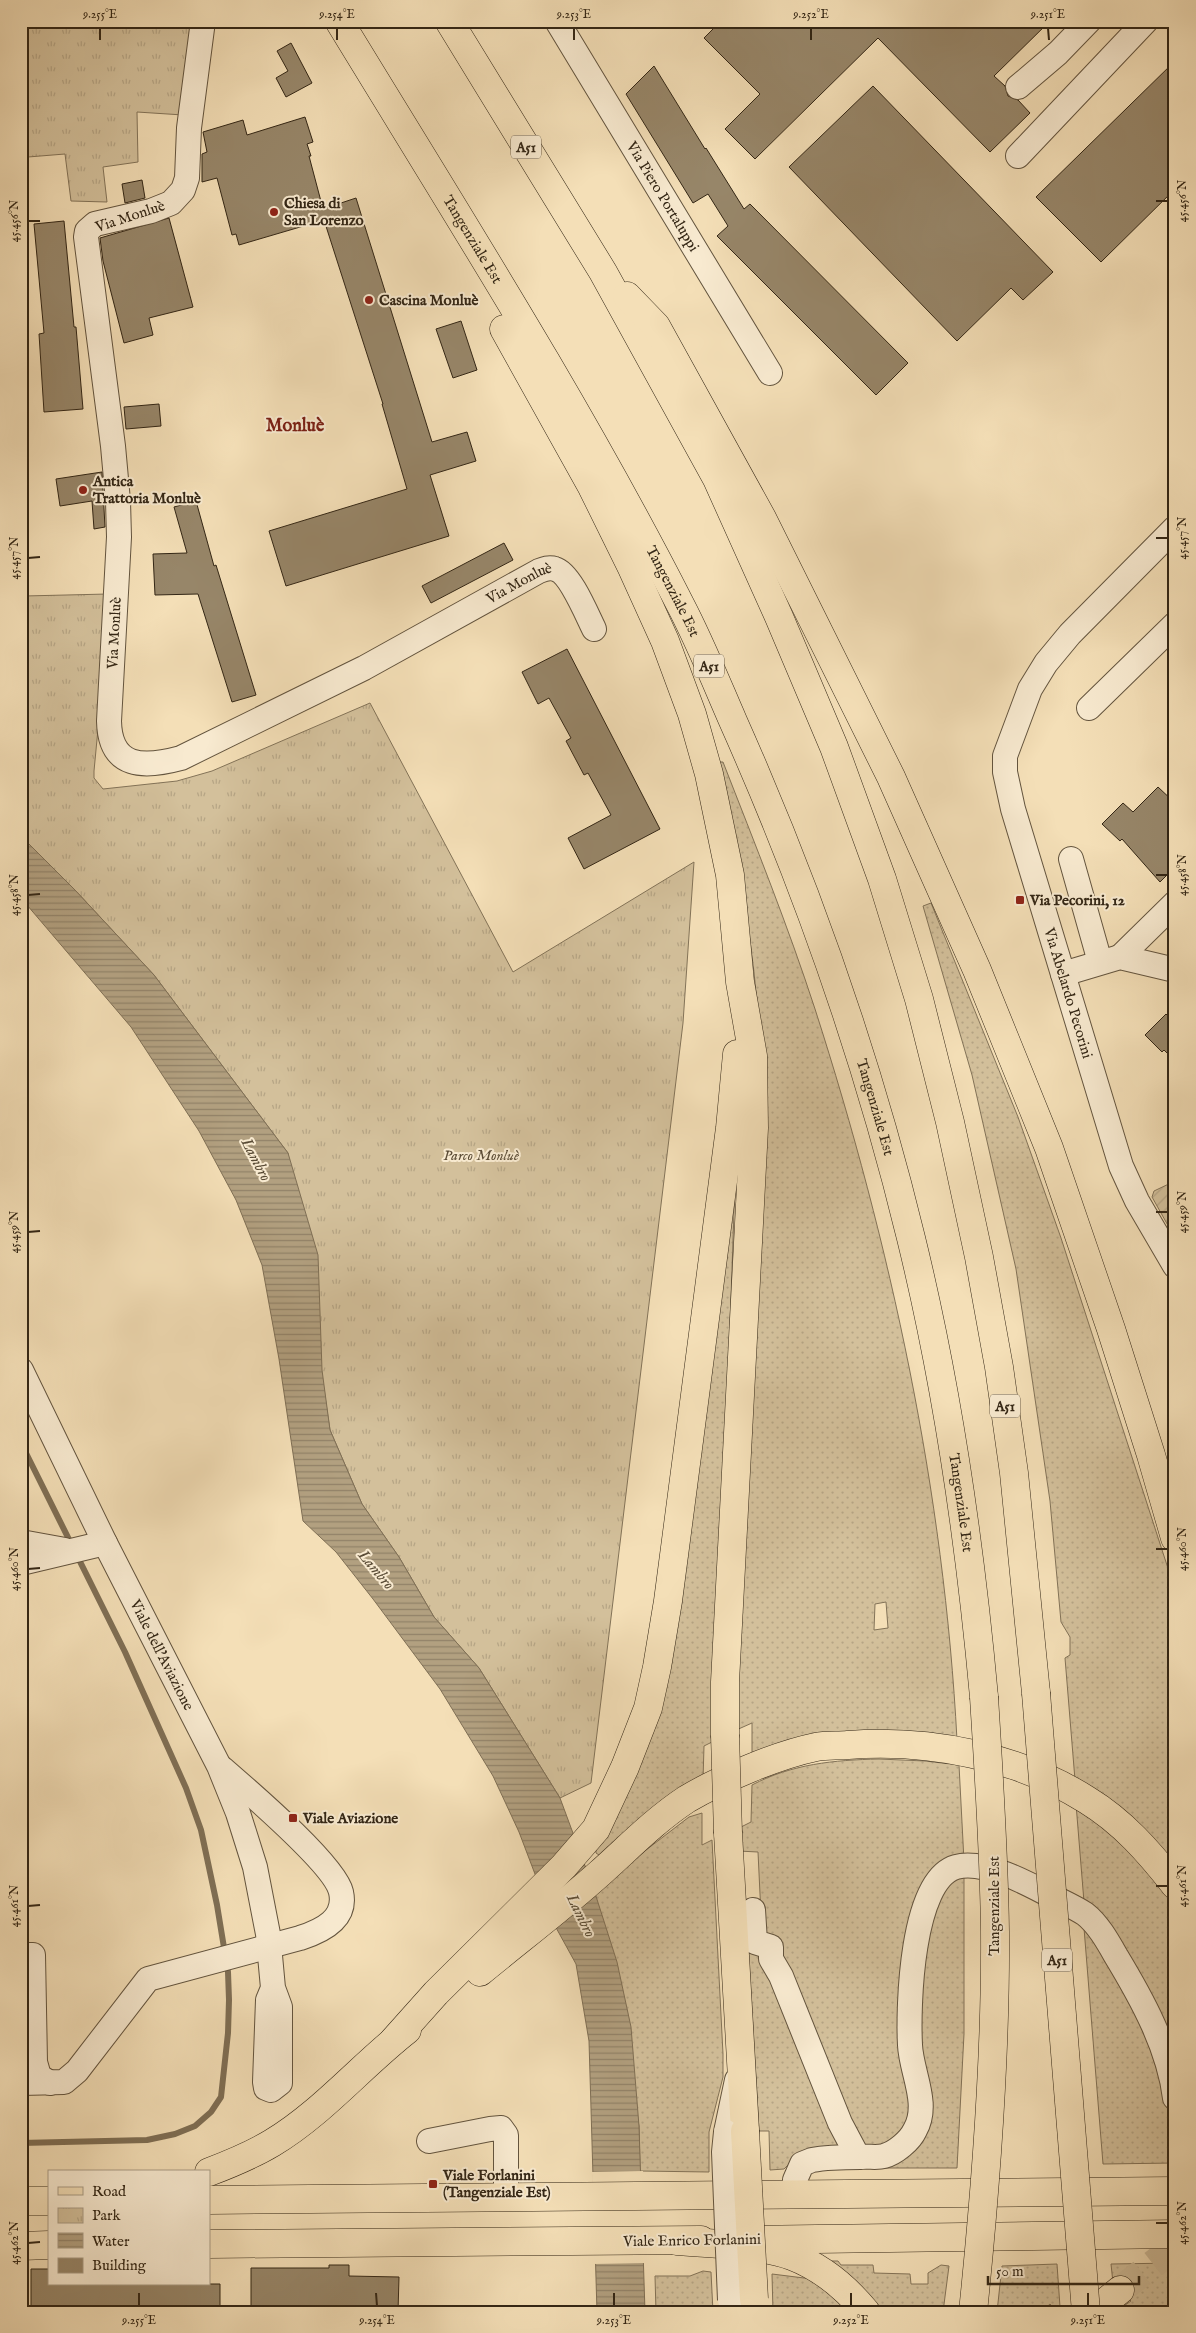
<svg xmlns="http://www.w3.org/2000/svg" width="1196" height="2333" font-family="'IM FELL English',serif">
<defs>
<pattern id="grass-dots" width="8" height="8" patternUnits="userSpaceOnUse" patternTransform="scale(1.25)"><rect width="8" height="8" fill="#d3c09b"/><path d="M2 2h.1M6 6h.1" fill="none" stroke="#b6a585" stroke-width="1.8" stroke-linecap="round"/></pattern>
<pattern id="park-tufts" width="24" height="20" patternUnits="userSpaceOnUse" patternTransform="scale(1.25)"><rect width="24" height="20" fill="#d3c09b"/><path d="M3 7l-1-3M5 7V3M7 7l1-3M15 17l-1-3M17 17v-4M19 17l1-3" fill="none" stroke="#b6a585"/></pattern>
<pattern id="garden-furrows" width="10" height="10" patternUnits="userSpaceOnUse" patternTransform="scale(1.25)"><rect width="10" height="10" fill="#d3c09b"/><path d="M-1 1l2-2M0 10L10 0M9 11l2-2" fill="none" stroke="#b6a585"/></pattern>
<pattern id="water-rules" width="6" height="5" patternUnits="userSpaceOnUse" patternTransform="scale(1.25)"><rect width="6" height="5" fill="#b2a080"/><path d="M0 2.5h6" fill="none" stroke="#918268"/></pattern>
</defs>
<rect width="100%" height="100%" fill="#f4dfb7"/>
<filter id="stains"><feTurbulence type="fractalNoise" baseFrequency=".004" numOctaves="4"/><feColorMatrix values="0 0 0 0 .2 0 0 0 0 .09 0 0 0 0 .02 0 0 0 .5 -.17"/></filter>
<radialGradient id="worn" r=".72"><stop offset=".6" stop-color="#630" stop-opacity="0"/><stop offset="1" stop-color="#630" stop-opacity=".3"/></radialGradient>
<g fill="url(#grass-dots)" stroke="#837358" fill-rule="evenodd">
<path d="M716 762H723C755 844 788 926 815 1009 891 1245 944 1492 957 1740L752 1764V1723L734 1731 757 1002C750 920 733 842 716 762ZM886 1602 888 1628 874 1630 875 1604Z"/>
<polygon points="931,903 1018,1117 1061,1238 1175,1590 1175,1867 1075,1780 1065,1658 1070,1655 1070,1637 1061,1622 1050,1501 1016,1269 972,1075 923,906"/>
<polygon points="735,1184 725,1467 712,1742 704,1746 703,1780 604,1854 599,1855 596,1853 596,1846 632,1780"/>
<path d="M879 1759 925 1761 959 1765 964 1861 924 1888 915 2109 897 2143 866 2153 762 1936 758 1852 738 1851 737 1829 751 1822 752 1785C792 1764 834 1760 879 1759Z"/>
<polygon points="1076,1804 1111,1831 1169,1895 1175,1905 1175,2067 1084,1902"/>
<polygon points="702,1813 702,1845 712,1840 723,2054 723,2077 709,2132 709,2172 640,2171 639,2126 594,1890 689,1817"/>
<polygon points="964,1871 964,2034 957,2168 811,2168 908,2149 919,1980 940,1889"/>
<polygon points="1084,1928 1094,1936 1141,2020 1175,2127 1175,2163 1103,2164"/>
<polygon points="748,1945 766,1951 847,2149 791,2162 784,2169 770,2170 769,2131 759,2131"/>
<polygon points="832,2261 838,2261 841,2265 873,2265 874,2273 910,2274 911,2284 928,2284 928,2273 941,2265 949,2266 943,2312 878,2312 830,2263"/>
<polygon points="1175,2263 1175,2312 1115,2312 1131,2301 1113,2283 1111,2264"/>
<polygon points="1057,2264 1060,2307 1056,2310 1050,2304 1041,2312 997,2312 1002,2266"/>
<polygon points="703,2271 711,2272 713,2312 656,2312 655,2276 690,2276"/>
<polygon points="772,2274 812,2279 849,2312 773,2312"/>
</g>
<g fill="url(#park-tufts)" stroke="#837358">
<polygon points="21,21 194,21 183,115 137,112 138,162 103,167 107,202 71,201 65,154 28,157 21,178"/>
<polygon points="21,461 24,534 24,596 108,594 100,708 94,771 94,778 103,789 177,781 212,771 370,703 513,972 694,862 683,1023 591,1783 560,1798 479,1668 434,1617 399,1557 362,1504 330,1430 288,1153 154,975 75,890 21,836"/>
</g>
<polygon fill="url(#garden-furrows)" stroke="#837358" points="1175,1181 1175,1238 1152,1197 1154,1191"/>
<polygon fill="url(#water-rules)" stroke="#7f6f55" points="21,836 75,890 154,975 288,1153 318,1255 322,1370 330,1430 362,1504 399,1557 434,1617 479,1668 560,1798 594,1890 617,1962 631,2027 639,2126 645,2312 597,2312 589,2041 576,1964 554,1924 519,1832 493,1776 440,1689 373,1599 336,1552 303,1521 279,1359 262,1265 236,1200 199,1131 131,1027 21,898"/>
<polygon fill="#f4dfb7" points="643,2171 646,2263 593,2264 592,2172"/>
<g fill="none" stroke-linecap="round" stroke-linejoin="round">
<polyline stroke="#7f6f55" stroke-width="6" points="21,1443 125,1652 186,1788 201,1830 217,1905 228,1972 229,2000 228,2033 221,2097 211,2112 195,2126 175,2134 147,2140 21,2143"/>
</g>
<g fill="#978669" stroke="#332615">
<polygon points="721,21 1050,21 994,76 1005,86 1008,96 1018,100 1030,113 990,152 878,38 755,159 725,129 760,94 704,38"/>
<polygon points="291,43 312,83 286,97 276,78 288,71 277,51"/>
<polygon points="1175,61 1175,189 1101,262 1036,197"/>
<polygon points="654,66 705,149 706,148 744,209 750,204 908,363 876,395 717,236 728,226 708,194 693,203 626,94"/>
<polygon points="873,86 1053,272 1023,300 1011,288 957,341 789,167"/>
<polygon points="305,117 313,142 307,144 311,156 309,156 323,209 356,198 432,442 467,432 476,461 430,475 449,536 286,586 269,531 407,489 382,404 383,404 324,220 239,245 236,234 232,235 217,178 202,182 202,154 207,152 203,132 243,120 247,135"/>
<polygon points="142,180 145,198 125,203 122,184"/>
<polygon points="169,218 193,307 149,318 153,335 124,343 103,261 100,238"/>
<polygon points="64,221 74,327 76,327 83,409 44,412 39,334 44,333 34,224"/>
<polygon points="461,321 477,370 453,378 436,329"/>
<polygon points="159,404 161,426 126,429 124,407"/>
<polygon points="102,472 105,527 94,529 92,501 60,506 56,479"/>
<polygon points="196,501 214,566 216,565 256,695 232,702 198,594 155,595 153,554 187,553 174,507"/>
<polygon points="504,543 513,560 431,603 422,586"/>
<polygon points="567,649 660,829 584,869 568,838 611,815 588,773 584,775 566,741 571,738 549,698 538,704 522,672"/>
<polygon points="1158,787 1175,803 1175,867 1160,882 1122,839 1120,841 1102,824 1123,803 1133,812"/>
<polygon points="1166,1014 1175,1023 1175,1061 1164,1050 1162,1052 1145,1035"/>
<polygon points="329,2265 349,2265 349,2276 399,2277 398,2312 362,2312 362,2306 308,2306 308,2312 251,2312 251,2268 329,2268"/>
<polygon points="31,2269 49,2269 49,2284 220,2284 220,2306 31,2307"/>
</g>
<g fill="none" stroke-linecap="round" stroke-linejoin="round">
<polyline stroke="#cdba97" stroke-width="28" stroke-dasharray="28 14" stroke-linecap="butt" points="1120,2290 1175,2247"/>
<g stroke="#63543e" stroke-width="26">
<g id="minor">
<path id="s1" d="M203 21 189 128 187 178 183 190 171 203 151 211 95 224 87 231 86 237 113 446 118 501 119 537 109 721C110 769 144 768 181 758L364 668 539 571C544 569 549 567 555 569 570 573 587 615 594 629"/>
<path id="s2" d="M557 21 770 373"/>
<polyline points="1018,87 1058,53 1089,21"/>
<polyline points="1018,156 1146,21"/>
<path id="s3" d="M1175 528 1070 634 1046 663 1030 689 1005 756V772L1013 809 1121 1166 1137 1201 1175 1266"/>
<polyline points="1089,708 1175,624"/>
<polyline points="1071,859 1100,962"/>
<polyline points="1120,957 1175,903"/>
<polyline points="1063,974 1120,957 1175,970"/>
<path id="s4" d="M21 1370 105 1543 219 1766 238 1813 255 1867 268 1934 273 1988 268 2000 265 2082 266 2088 271 2090 280 2083V2007L273 1988"/>
<polyline points="21,1542 65,1550"/>
<polyline points="21,1563 105,1543"/>
<polyline points="753,1910 755,1942 771,1947 771,1959 781,1976 840,2123 858,2157"/>
<polyline points="21,1955 33,1955 35,2062 39,2076 50,2083"/>
<path d="M21 2083 64 2082 77 2071 148 1979 300 1938C322 1931 347 1919 341 1892 335 1865 247 1790 223 1769"/>
<polyline points="726,2132 737,2080"/>
<polyline points="429,2141 490,2129 501,2128 506,2135 506,2198"/>
<path d="M795 2180 802 2164 812 2160C828 2157 845 2157 861 2157 868 2156 877 2158 884 2156 895 2153 910 2141 915 2130 930 2104 911 2072 910 2045 908 2007 911 1880 956 1867 984 1859 1031 1885 1055 1898 1065 1903 1076 1908 1085 1914 1098 1924 1108 1942 1116 1956 1142 1999 1169 2048 1175 2098"/>
</g>
</g>
<g stroke="#332615" stroke-width="29">
<g id="major">
<polyline points="209,2200 1175,2191"/>
<polyline points="21,2201 49,2201"/>
<polyline points="746,2240 1175,2234"/>
<polyline points="209,2244 701,2240"/>
<polyline points="21,2246 49,2245"/>
</g>
</g>
<g stroke="#332615" stroke-width="29">
<g id="highway">
<path id="s5" d="M339 21C456 213 578 404 680 604 700 642 716 682 733 721 807 887 868 1061 911 1238 948 1389 970 1543 984 1697"/>
<polyline points="449,21 603,272 717,479 779,617 834,747 882,879 919,999 950,1122 979,1257 999,1367 1014,1473 1036,1693"/>
<polyline points="627,296 656,326 762,518 891,777 977,970 1049,1148 1111,1329 1151,1455 1175,1538"/>
<polyline points="504,329 592,487 631,566 665,641 692,714 709,774 730,875 740,982 753,1056 754,1128 725,1682 725,1735"/>
<polyline points="728,1833 745,2131"/>
<path d="M480 1972C520 1939 561 1908 600 1873 628 1848 655 1820 687 1799 721 1779 777 1755 816 1747 826 1745 838 1746 848 1745 929 1739 1018 1756 1087 1800 1123 1822 1149 1852 1175 1885"/>
<polyline points="394,2040 436,1993 564,1866 596,1829 625,1767 648,1708 657,1667 668,1601 730,1128 737,1054"/>
<path d="M209 2172C230 2164 252 2155 272 2143 322 2113 361 2066 407 2030"/>
<path d="M677 2241C713 2244 759 2244 792 2256 821 2267 847 2289 866 2312"/>
<polyline points="1093,2312 1120,2290"/>
</g>
</g>
<use href="#minor" stroke="#f8ead0" stroke-width="24"/>
<use href="#major" stroke="#f4dfb7" stroke-width="28"/>
<use href="#highway" stroke="#f4dfb7" stroke-width="28"/>
<g stroke="#63543e" stroke-width="26" stroke-linecap="butt">
<polyline id="minor-bridge" points="726,2132 724,2152 730,2300"/>
</g>
<g stroke="#332615" stroke-width="29" stroke-linecap="butt">
<g id="highway-bridge">
<polyline points="1036,1693 1086,2312"/>
<polyline points="725,1735 728,1833"/>
<polyline points="745,2131 754,2299"/>
<path d="M973 2312C986 2186 996 2058 995 1931 994 1853 989 1775 984 1697"/>
</g>
</g>
<use href="#minor-bridge" stroke="#f8ead0" stroke-width="24"/>
<use href="#highway-bridge" stroke="#f4dfb7" stroke-width="28"/>
</g>
<path fill="none" stroke="#332615" stroke-width="2" d="M100 28V40M337 28V40M574 28V40M811 28V40M1048 28 1049 40M1156 201H1168M28 221H40M1156 538H1168M28 558 40 557M1156 875H1168M28 895 40 894M1156 1212H1168M28 1232 40 1231M1156 1549H1168M28 1569 40 1568M1156 1886H1168M28 1906 40 1905M1156 2223H1168M28 2243 40 2242M139 2293V2306M376 2293 377 2306M614 2293V2306M851 2293V2306M1088 2293V2306"/>
<g fill="#8f2418" stroke="#f8ead0" stroke-width="2">
<circle cx="274" cy="212" r="5"/>
<circle cx="369" cy="300" r="5"/>
<circle cx="83" cy="490" r="5"/>
<rect x="1015" y="895" width="10" height="10" rx="2.5"/>
<rect x="288" y="1813" width="10" height="10" rx="2.5"/>
<rect x="428" y="2179" width="10" height="10" rx="2.5"/>
</g>
<g text-anchor="middle" stroke-width="4" stroke-linejoin="round" paint-order="stroke">
<g fill="#f8ead0" stroke="#6e614d" stroke-width="1">
<rect x="511" y="135.5" width="30" height="23" rx="4"/>
<rect x="694" y="654.5" width="30" height="23" rx="4"/>
<rect x="990" y="1394.5" width="30" height="23" rx="4"/>
<rect x="1042" y="1948.5" width="30" height="23" rx="4"/>
</g>
<g font-size="14" font-weight="bold" fill="#332615">
<text x="526" y="152">A51</text>
<text x="709" y="671">A51</text>
<text x="1005" y="1411">A51</text>
<text x="1057" y="1965">A51</text>
</g>
<g font-size="15" fill="#332615" stroke="#f8ead0">
<text dy="5" stroke="none"><textPath href="#s2" startOffset="205">Via Piero Portaluppi</textPath></text>
<text transform="translate(130 216) rotate(-18)" y="5">Via Monluè</text>
<text dy="5" stroke="none"><textPath href="#s5" startOffset="256">Tangenziale Est</textPath></text>
<text dy="5" stroke="none"><textPath href="#s1" startOffset="1251">Via Monluè</textPath></text>
<text dy="5" stroke="none"><textPath href="#s5" startOffset="661">Tangenziale Est</textPath></text>
<text transform="translate(114 633) rotate(-87)" y="5">Via Monluè</text>
<text dy="5" stroke="none"><textPath href="#s3" startOffset="535">Via Abelardo Pecorini</textPath></text>
<text dy="5" stroke="none"><textPath href="#s5" startOffset="1216">Tangenziale Est</textPath></text>
<text dy="5" stroke="none"><textPath href="#s5" startOffset="1621">Tangenziale Est</textPath></text>
<text dy="5" stroke="none"><textPath href="#s4" startOffset="318">Viale dell'Aviazione</textPath></text>
<text transform="translate(994 1906) rotate(-90)" y="5">Tangenziale Est</text>
<text transform="translate(692 2240) rotate(-1)" y="5">Viale Enrico Forlanini</text>
</g>
<g font-size="15" font-weight="bold" fill="#332615" stroke="#f8ead0" text-anchor="start">
<text x="284" y="208">Chiesa di<tspan x="284" dy="17">San Lorenzo</tspan></text>
<text x="379" y="305">Cascina Monluè</text>
<text x="93" y="486">Antica<tspan x="93" dy="17">Trattoria Monluè</tspan></text>
<text x="1030" y="905">Via Pecorini, 12</text>
<text x="303" y="1823">Viale Aviazione</text>
<text x="443" y="2180">Viale Forlanini<tspan x="443" dy="17">(Tangenziale Est)</tspan></text>
</g>
<g font-size="15" font-style="italic" fill="#5b4c36" stroke="#f8ead0">
<text x="481" y="1160">Parco Monluè</text>
</g>
<g font-size="16" font-style="italic" fill="#594b35" stroke="#f8ead0">
<text transform="translate(257 1159) rotate(62)" y="6">Lambro</text>
<text transform="translate(377 1569) rotate(50)" y="6">Lambro</text>
<text transform="translate(582 1915) rotate(64)" y="6">Lambro</text>
</g>
<g font-size="18" font-weight="bold" fill="#7a1f14" stroke="#f8ead0">
<text x="295" y="431">Monluè</text>
</g>
</g>
<rect width="1196" height="2333" fill="none" stroke="#f4dfb7" stroke-width="55"/>
<rect x="48" y="2170" width="162" height="115" fill="#f8ead0" stroke="#a99c85"/>
<rect x="58" y="2187" width="25" height="8" fill="#f4dfb7" stroke="#a99c85"/>
<text x="92" y="2196" font-size="15" fill="#332615">Road</text>
<rect x="58" y="2208" width="25" height="15" fill="url(#park-tufts)" stroke="#a99c85"/>
<text x="92" y="2220" font-size="15" fill="#332615">Park</text>
<rect x="58" y="2233" width="25" height="15" fill="url(#water-rules)" stroke="#a99c85"/>
<text x="92" y="2246" font-size="15" fill="#332615">Water</text>
<rect x="58" y="2258" width="25" height="15" fill="#978669" stroke="#a99c85"/>
<text x="92" y="2270" font-size="15" fill="#332615">Building</text>
<path d="M988 2276v8h151v-8" fill="none" stroke="#332615" stroke-width="2.5"/>
<text x="996" y="2276" font-size="15" fill="#332615" stroke="#f8ead0" stroke-width="4" paint-order="stroke">50 m</text>
<rect x="28" y="28" width="1140" height="2278" fill="none" stroke="#332615" stroke-width="2"/>
<g font-size="12" text-anchor="middle" fill="#332615">
<text x="100" y="18">9.255°E</text>
<text x="337" y="18">9.254°E</text>
<text x="574" y="18">9.253°E</text>
<text x="811" y="18">9.252°E</text>
<text x="1048" y="18">9.251°E</text>
<text transform="translate(1182 201) rotate(-90)" y="4">45.456°N</text>
<text transform="translate(14 221) rotate(-90)" y="4">45.456°N</text>
<text transform="translate(1182 538) rotate(-90)" y="4">45.457°N</text>
<text transform="translate(14 558) rotate(-90)" y="4">45.457°N</text>
<text transform="translate(1182 875) rotate(-90)" y="4">45.458°N</text>
<text transform="translate(14 895) rotate(-90)" y="4">45.458°N</text>
<text transform="translate(1182 1212) rotate(-90)" y="4">45.459°N</text>
<text transform="translate(14 1232) rotate(-90)" y="4">45.459°N</text>
<text transform="translate(1182 1549) rotate(-90)" y="4">45.460°N</text>
<text transform="translate(14 1569) rotate(-90)" y="4">45.460°N</text>
<text transform="translate(1182 1886) rotate(-90)" y="4">45.461°N</text>
<text transform="translate(14 1906) rotate(-90)" y="4">45.461°N</text>
<text transform="translate(1182 2223) rotate(-90)" y="4">45.462°N</text>
<text transform="translate(14 2243) rotate(-90)" y="4">45.462°N</text>
<text x="139" y="2324">9.255°E</text>
<text x="377" y="2324">9.254°E</text>
<text x="614" y="2324">9.253°E</text>
<text x="851" y="2324">9.252°E</text>
<text x="1088" y="2324">9.251°E</text>
</g>
<rect width="100%" height="100%" filter="url(#stains)"/>
<rect width="100%" height="100%" fill="url(#worn)"/>
</svg>
